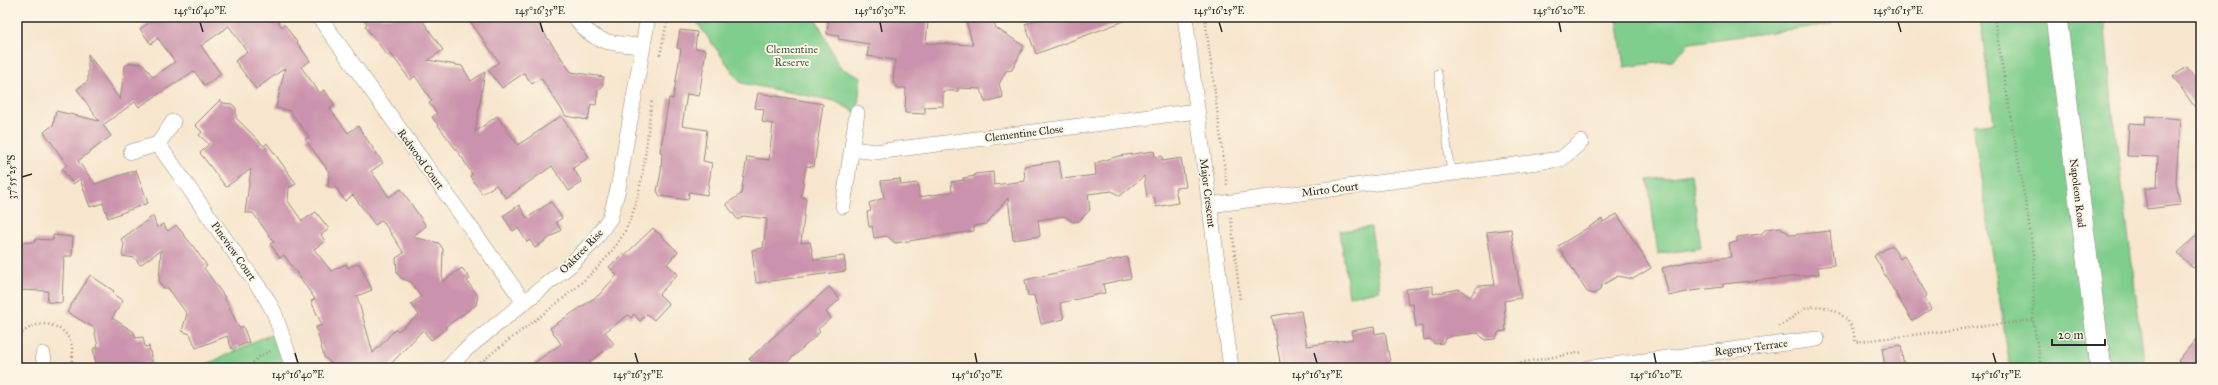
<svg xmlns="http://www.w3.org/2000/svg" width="2218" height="385" font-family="'IM FELL Great Primer',serif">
<rect width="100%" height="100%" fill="#fcf5e5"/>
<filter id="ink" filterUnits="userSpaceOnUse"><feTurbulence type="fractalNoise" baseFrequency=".025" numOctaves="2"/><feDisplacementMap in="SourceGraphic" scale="8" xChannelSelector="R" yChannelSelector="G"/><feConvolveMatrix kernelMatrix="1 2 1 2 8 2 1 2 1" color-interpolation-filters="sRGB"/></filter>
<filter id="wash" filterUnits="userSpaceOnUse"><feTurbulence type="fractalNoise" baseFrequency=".012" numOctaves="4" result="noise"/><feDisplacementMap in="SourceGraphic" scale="16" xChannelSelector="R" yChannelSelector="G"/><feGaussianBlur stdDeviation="0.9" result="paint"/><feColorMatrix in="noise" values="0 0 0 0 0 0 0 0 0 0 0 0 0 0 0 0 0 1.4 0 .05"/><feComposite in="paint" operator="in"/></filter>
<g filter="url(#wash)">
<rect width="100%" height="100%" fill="#f7e6cd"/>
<g fill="#80ce8d" stroke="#567c5c">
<polygon points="693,17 815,17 840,68 861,77 857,113 835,101 741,83"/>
<polygon points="1617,17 1831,17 1832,24 1690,43 1672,61 1624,67"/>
<polygon points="1980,17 2104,17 2113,114 2145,368 2010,368 1973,125 1994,123"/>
<polygon points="1691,174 1701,248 1658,254 1648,180"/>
<polygon points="1371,227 1380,291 1349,296 1340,231"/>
<polygon points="280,332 293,368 199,368 262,338"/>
</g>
<g id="blocks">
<g fill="#ca92ac">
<polygon points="157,17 275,17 282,27 285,25 310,61 301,67 320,93 324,90 335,105 330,109 348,133 358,126 383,163 371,171 389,197 401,189 426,226 412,237 439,243 443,249 442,282 462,268 470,279 467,281 478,296 476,305 445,327 446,329 431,340 423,330 387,368 337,368 324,357 316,327 322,325 311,301 315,299 284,255 280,258 270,244 274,242 253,213 245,213 251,169 226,187 200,153 209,144 199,135 202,132 195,125 220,100 223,103 232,104 236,108 236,118 264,146 267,143 295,182 296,184 289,188 288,201 302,221 316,212 329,229 321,235 325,241 314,249 331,271 346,264 348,268 359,263 372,290 357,296 373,353 396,329 398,331 419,315 411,304 421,297 411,282 401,278 397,273 396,258 404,253 382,220 375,225 353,195 345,201 336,188 328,187 329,172 305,139 309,137 290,111 276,108 285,68 256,89 235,61 247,52 229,26 201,46 221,74 205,86 194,71 139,107 135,102 103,125 111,136 78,161 95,184 136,170 148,203 108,218 103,203 90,207 80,179 73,184 62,169 67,165 44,132 53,125 56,111 99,121 77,89 88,81 88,54 120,100 125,66 130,63 143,64 153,77 175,62 158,38 151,44 140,29"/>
<polygon points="362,17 420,17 443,50 428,60 462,66 471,81 485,72 475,132 497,116 518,145 561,116 589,157 573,168 582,182 569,191 552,166 506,198 496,185 482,194 470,176 472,174 463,159 432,117 437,113 429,103 432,101 415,76 410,80 392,55 387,55 365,26 367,24"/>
<polygon points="467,17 533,17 571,72 604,77 602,87 598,90 596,105 591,104 588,120 566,116 541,78 532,84 524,73 502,88 488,70 499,62"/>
<polygon points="829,17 887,17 886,20 928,22 926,43 973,45 965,17 992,17 996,28 1024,46 1012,70 1006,71 999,84 1003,97 985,102 981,89 958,88 958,91 943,91 943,106 925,107 925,114 905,113 906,88 898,88 893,82 895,60 867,56 869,44 838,39 839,36 827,34"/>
<polygon points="1044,17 1131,17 1132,18 1036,54 1025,24"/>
<polygon points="680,30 697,32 695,48 706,50 699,96 687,94 682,126 707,130 703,161 712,163 707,195 689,192 688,200 660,196 657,191 661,172 662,152 660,152 669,98 673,99 681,49 677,48"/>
<polygon points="2187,67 2201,87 2201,116 2173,76"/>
<polygon points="758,93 823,104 814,167 806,166 801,197 806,198 801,243 810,242 814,260 844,256 846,271 756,283 752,250 763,248 767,219 743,216 738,220 726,204 741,194 747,157 769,160 773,124 762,122 764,109 755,108"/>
<polygon points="2146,116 2180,119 2176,181 2180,205 2147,209 2144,189 2157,187 2158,157 2127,156 2129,123 2145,124"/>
<polygon points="1154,151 1155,157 1162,156 1163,161 1181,158 1186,187 1175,188 1178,203 1156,207 1154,197 1147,198 1144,176 1120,196 1112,191 1088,194 1090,210 1079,221 1073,222 1065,216 1038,220 1040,236 1013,240 1008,198 986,224 974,226 974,231 895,243 887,236 874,238 872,226 869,227 867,212 871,211 869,203 884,198 881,181 900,179 901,185 918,183 919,197 952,192 951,182 964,180 963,178 975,176 975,174 993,172 994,185 1025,181 1024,166 1059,161 1062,179 1096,175 1095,163 1119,156"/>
<polygon points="551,202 562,218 556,222 561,230 535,248 530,240 527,242 518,228 513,231 503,216 519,205 527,218"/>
<polygon points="1617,214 1651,268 1633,279 1618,276 1601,286 1600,290 1594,294 1587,292 1558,246 1602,219 1603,222"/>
<polygon points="153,216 157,228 163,224 168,231 176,225 193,246 207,266 204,268 224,296 239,328 243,326 249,342 232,349 227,336 196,348 190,334 182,331 187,314 168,288 163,288 159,282 161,250 140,265 135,258 122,256 124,244 121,239"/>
<polygon points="1780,227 1791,235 1830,231 1834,265 1818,267 1819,274 1723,284 1723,287 1691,291 1669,296 1662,268 1686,262 1731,257 1729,243 1737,242 1737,237 1761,234 1766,229"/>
<polygon points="653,228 678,252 667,264 678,274 659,294 669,304 654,320 647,314 640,321 634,314 631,318 628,315 605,332 614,344 589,362 593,368 527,368 561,344 550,328 599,295 617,275 609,267 623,253 625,255"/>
<polygon points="1511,229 1521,298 1504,301 1506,331 1499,332 1495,339 1485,340 1478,333 1452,336 1446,338 1443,343 1435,344 1430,339 1424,340 1422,326 1416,327 1413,304 1408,305 1406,289 1433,286 1433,294 1459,289 1470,297 1478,286 1495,285 1487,232"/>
<polygon points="2201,231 2201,260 2193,268 2178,253"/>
<polygon points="53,235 73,237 72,256 64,256 62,303 47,302 48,291 17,290 17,243 35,242 35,239 53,240"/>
<polygon points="1892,245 1900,259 1904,256 1927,295 1925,298 1931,309 1912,321 1874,256"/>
<polygon points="1127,257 1131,278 1103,284 1105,293 1060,303 1064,319 1041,324 1034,295 1028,296 1025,280"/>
<polygon points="90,275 114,291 113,294 123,301 112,318 134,332 136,338 143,337 145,347 149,346 152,362 139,365 140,368 97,368 93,349 98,347 94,328 67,312"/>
<polygon points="829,287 840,299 826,312 831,318 818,329 820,332 781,368 758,368 749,359"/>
<polygon points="1301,311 1307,346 1353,339 1351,331 1374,327 1375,334 1385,332 1390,363 1361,368 1281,368 1272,316"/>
<polygon points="2201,333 2201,368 2187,368 2178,361"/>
<polygon points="1901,345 1904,368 1885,368 1882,348"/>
</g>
</g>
</g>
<g filter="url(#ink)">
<use href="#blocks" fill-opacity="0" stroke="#91887c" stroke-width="1"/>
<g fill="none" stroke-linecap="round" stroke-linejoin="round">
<g stroke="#91887c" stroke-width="8">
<polyline id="service" points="1438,73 1451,173"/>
</g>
<g stroke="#91887c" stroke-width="16">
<g id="minor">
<polyline points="319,17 524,302"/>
<path d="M575 17C595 45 610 43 642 46"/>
<polyline points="1185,17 1231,368"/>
<polyline points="158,144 265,296 274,312 293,368"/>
<polyline points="852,149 875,152 891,150 1197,111"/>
<polyline points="131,152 158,144 173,122"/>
<polyline points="1209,205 1561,159 1581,142"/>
<polyline points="843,206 857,113"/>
<polyline points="43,354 45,368"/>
<polyline points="448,368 464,351 569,266 592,243 610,218 618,189 648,17"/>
<polyline points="1589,368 1817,339"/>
</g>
</g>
<g stroke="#91887c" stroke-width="22">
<polyline id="secondary" points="2056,17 2101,368"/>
</g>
<g stroke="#91887c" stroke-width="2.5" stroke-dasharray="1 3" stroke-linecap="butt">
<polyline points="1205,17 1227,187"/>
<polyline points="1994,17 2034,254 2033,320 2041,368"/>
<polyline points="660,55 668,17"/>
<polyline points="2201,151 2196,169 2201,184"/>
<polyline points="1231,218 1240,300"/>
<path d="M1778 326C1789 323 1795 314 1804 309 1820 302 1841 310 1850 324 1854 329 1854 337 1855 342L2033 320"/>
<path d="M17 339C39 309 84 328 70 368"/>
<polyline points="247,368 261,355 271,351"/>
<path d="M475 368C521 325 607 279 630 220 645 183 646 139 652 100"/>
<polyline points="1489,368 1583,352"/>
</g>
<use href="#service" stroke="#fff" stroke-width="7"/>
<use href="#minor" stroke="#fff" stroke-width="15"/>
<use href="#secondary" stroke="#fff" stroke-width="21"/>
</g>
</g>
<path fill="none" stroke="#2b2b2b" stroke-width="1.5" d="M200 22 203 32M540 22 543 32M880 22 882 32M1219 22 1222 32M1559 22 1561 32M1898 22 1901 32M22 177 32 174M295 353 298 363M635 353 638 363M975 353 977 363M1314 353 1317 363M1654 353 1656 363M1993 353 1996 363"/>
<g text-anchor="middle" stroke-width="4" stroke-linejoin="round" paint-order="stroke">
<g font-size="11" fill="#445c48" stroke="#fcf5e5">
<text x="792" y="53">Clementine<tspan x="792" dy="13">Reserve</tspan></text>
</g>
<g font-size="11" fill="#2b2b2b" stroke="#fcf5e5">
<text transform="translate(1024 133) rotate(-7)" y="4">Clementine Close</text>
<text transform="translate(421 159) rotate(54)" y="4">Redwood Court</text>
<text transform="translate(1330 189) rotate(-7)" y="4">Mirto Court</text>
<text transform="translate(1208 193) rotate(83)" y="4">Major Crescent</text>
<text transform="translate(2078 193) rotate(83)" y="4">Napoleon Road</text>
<text transform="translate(234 251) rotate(55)" y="4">Pineview Court</text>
<text transform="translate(581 251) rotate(-46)" y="4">Oaktree Rise</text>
<text transform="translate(1751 347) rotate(-7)" y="4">Regency Terrace</text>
</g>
</g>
<rect width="2218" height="385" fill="none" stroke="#fcf5e5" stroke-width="44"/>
<path d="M2052 339v6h53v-6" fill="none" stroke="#2b2b2b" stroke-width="2"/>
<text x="2058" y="339" font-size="12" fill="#2b2b2b" stroke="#fcf5e5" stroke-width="3" paint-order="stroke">20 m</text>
<rect x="22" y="22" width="2174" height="341" fill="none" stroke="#2b2b2b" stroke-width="1.5"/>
<g font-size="10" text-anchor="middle" fill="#2b2b2b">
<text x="200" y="14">145°16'40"E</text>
<text x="540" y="14">145°16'35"E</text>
<text x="880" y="14">145°16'30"E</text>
<text x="1219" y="14">145°16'25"E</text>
<text x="1559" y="14">145°16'20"E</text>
<text x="1898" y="14">145°16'15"E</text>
<text transform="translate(11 177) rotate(-90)" y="4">37°55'25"S</text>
<text x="298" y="378">145°16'40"E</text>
<text x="638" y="378">145°16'35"E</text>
<text x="977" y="378">145°16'30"E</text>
<text x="1317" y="378">145°16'25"E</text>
<text x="1656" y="378">145°16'20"E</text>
<text x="1996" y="378">145°16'15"E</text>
</g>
</svg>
